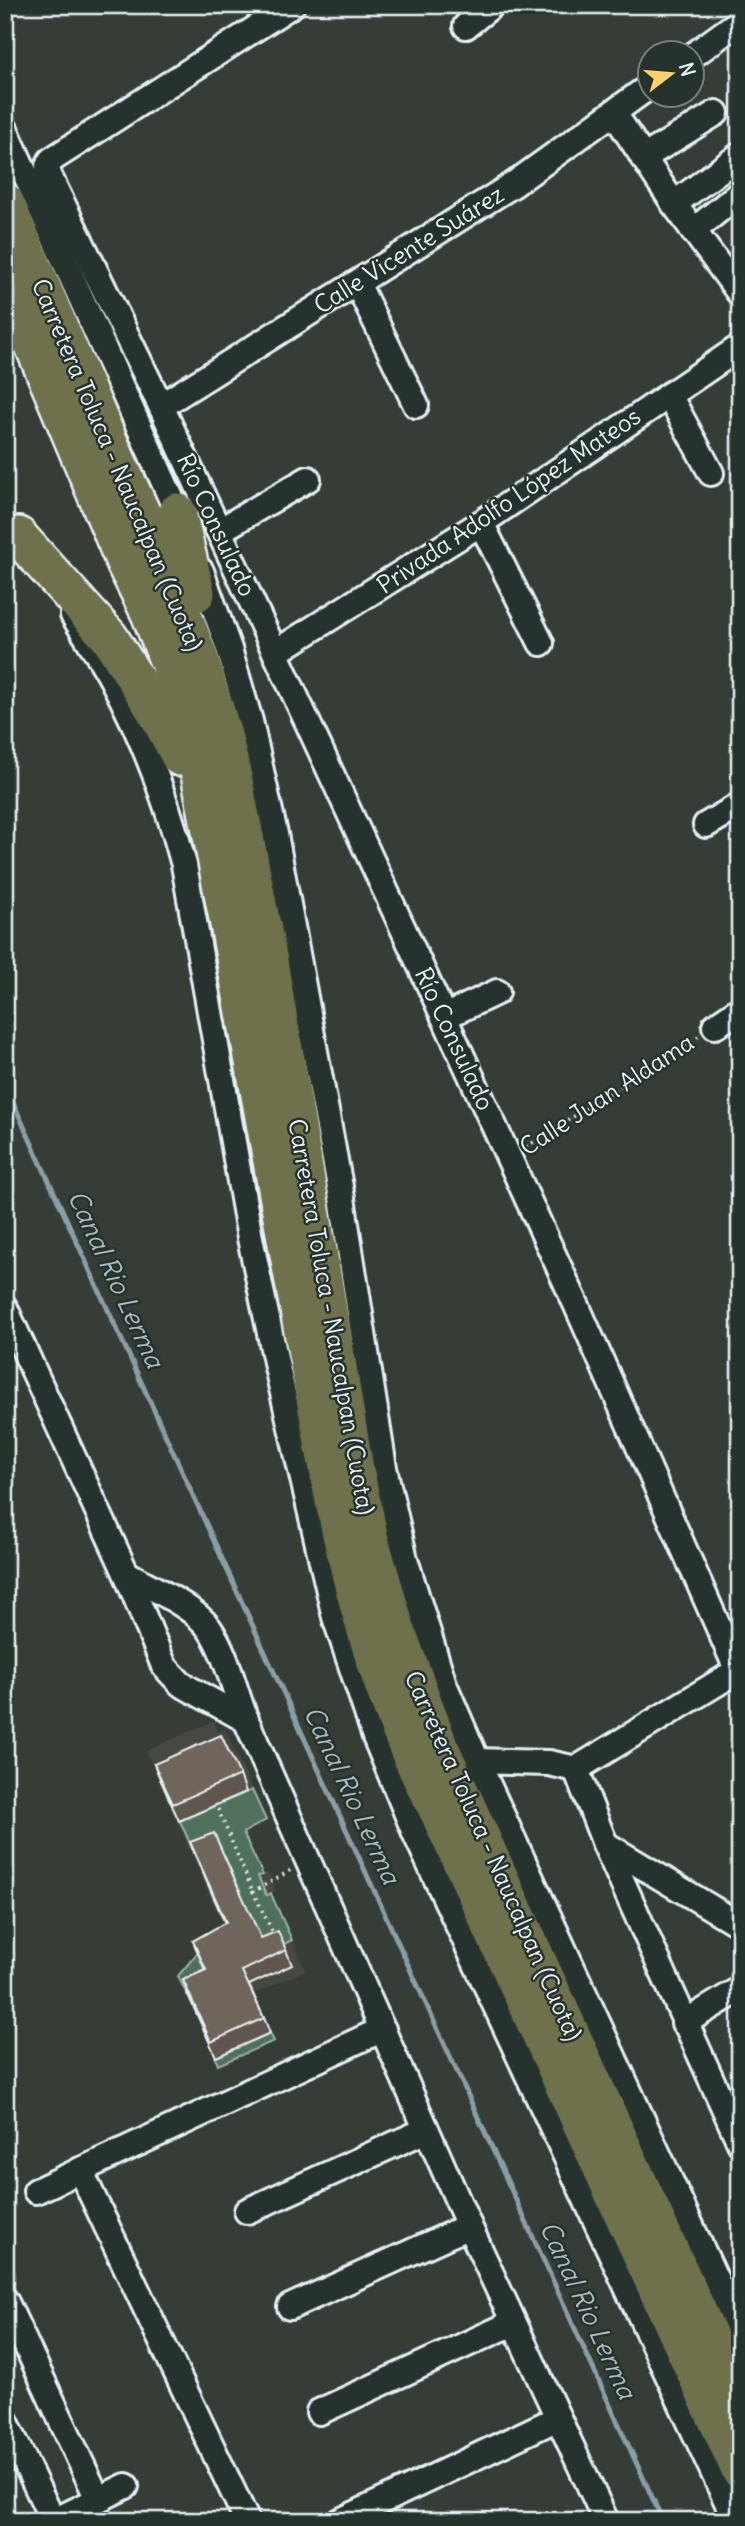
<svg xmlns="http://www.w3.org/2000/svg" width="745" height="2526" font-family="Delius,sans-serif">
<rect width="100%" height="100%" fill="#353d36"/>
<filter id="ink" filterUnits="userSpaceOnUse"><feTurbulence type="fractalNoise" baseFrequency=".0143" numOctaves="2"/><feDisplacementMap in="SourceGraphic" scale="14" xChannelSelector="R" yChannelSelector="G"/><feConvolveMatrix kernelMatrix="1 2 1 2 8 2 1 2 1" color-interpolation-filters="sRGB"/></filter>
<g filter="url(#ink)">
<polygon fill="#474941" points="213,1721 218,1732 225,1729 266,1820 243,1833 263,1874 268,1873 276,1891 271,1894 306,1970 254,1994 146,1751"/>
<g fill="#50715c" stroke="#9cb1aa" stroke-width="2">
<polygon points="252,1790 266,1820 243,1833 263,1875 258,1876 266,1895 271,1894 292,1940 267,1953 219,1848 196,1857 180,1821"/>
<polygon points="220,1926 211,1984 187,1995 178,1976"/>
<polygon points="270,2033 274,2041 218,2065 215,2058"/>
</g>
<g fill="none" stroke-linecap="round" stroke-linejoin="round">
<polyline stroke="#899fa7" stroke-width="5" points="5,1085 663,2521"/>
<g stroke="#e8f1f8" stroke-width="30">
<g id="minor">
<polyline points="292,5 51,160 48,166 48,174 161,406 444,1017 576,1304 740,1676"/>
<polyline points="466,26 492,5"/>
<polyline points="692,56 740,21"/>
<polyline points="614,113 674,204 740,294"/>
<polyline points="5,129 184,527"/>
<polyline points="643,158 716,113"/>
<polyline points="674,204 740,155"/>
<polyline points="693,231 740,193"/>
<polyline points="357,283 416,405"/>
<polyline points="669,395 711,473"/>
<polyline points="161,406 514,184 650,86"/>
<polyline points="481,523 541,643"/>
<polyline points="219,531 308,479"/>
<polyline points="201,571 229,649 250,721 275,834 342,1198 384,1468 405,1559 444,1684 477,1761 740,2332"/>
<path d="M73 615C86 636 100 657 112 679 143 737 167 801 184 865L250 1238 277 1367 335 1617 375 1737 415 1833 736 2521"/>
<polyline points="276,652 481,523 740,347"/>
<polyline points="706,825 740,805"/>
<polyline points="444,1017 497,992"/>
<polyline points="715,1026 740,1009"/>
<polyline points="5,1308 126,1573 164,1666 181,1684 246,1720"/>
<path d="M126 1573C151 1588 192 1605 209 1628 226 1652 235 1692 246 1720L469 2226 606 2521"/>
<polyline points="477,1761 549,1763 576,1769 737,1671"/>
<polyline points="576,1769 605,1844 740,2143"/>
<polyline points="605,1844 740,1925"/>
<polyline points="684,2023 740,1989"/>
<polyline points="80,2170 247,2521"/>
<polyline points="36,2191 383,2029"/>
<polyline points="247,2211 426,2130"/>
<polyline points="5,2300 98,2499"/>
<polyline points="290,2307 469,2226"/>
<polyline points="319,2412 513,2323"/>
<polyline points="5,2420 53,2521"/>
<polyline points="54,2521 126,2486"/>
<polyline points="340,2521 558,2418"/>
</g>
</g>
<g stroke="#e8f1f8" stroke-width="42">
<g id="highway">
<polyline points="5,202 117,461 156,544 199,657 223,735 234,781 268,956 355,1469 370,1540 396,1629 439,1745 740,2404"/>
<path d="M5 277 126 565 150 613 175 678 196 753 229 924 331 1486C353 1598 385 1714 440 1815L740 2470"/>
<polyline points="177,512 196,593"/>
<polyline points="18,536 109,637 158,715 180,757"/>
</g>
</g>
<g stroke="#e8f1f8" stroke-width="3.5" stroke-dasharray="2 5" stroke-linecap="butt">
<polyline points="526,1147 699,1036"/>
<polyline points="218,1809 253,1892"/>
<polyline points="275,1937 253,1892 291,1870"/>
</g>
<use href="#minor" stroke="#26332d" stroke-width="24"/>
<use href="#highway" stroke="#6e714b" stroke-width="37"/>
</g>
<g fill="#60574d" stroke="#e8f1f8" stroke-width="2">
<polygon points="154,1764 240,1775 246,1792 179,1821 161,1781"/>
<polygon points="190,1842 261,1938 286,1950 292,1965 249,1985 264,2018 270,2033 216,2057 188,1995 183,1980 205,1970 193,1941 225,1923 196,1857"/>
</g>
<g fill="#70655a" stroke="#e8f1f8" stroke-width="2">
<polygon points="221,1735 240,1775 173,1804 154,1764"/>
<polygon points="214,1833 261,1938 278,1931 286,1950 242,1971 264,2018 211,2042 183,1980 206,1970 193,1941 226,1922 190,1842"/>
</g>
</g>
<g text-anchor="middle" stroke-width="5" stroke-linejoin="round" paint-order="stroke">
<g font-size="24" fill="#e8f1f8" stroke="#26332d">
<text transform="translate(409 250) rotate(-32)" y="8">Calle Vicente Suárez</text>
<text transform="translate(117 465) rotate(67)" y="8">Carretera Toluca - Naucalpan (Cuota)</text>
<text transform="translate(509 501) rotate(-34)" y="8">Privada Adolfo López Mateos</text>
<text transform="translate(216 525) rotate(65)" y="8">Río Consulado</text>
<text transform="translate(454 1039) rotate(65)" y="8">Río Consulado</text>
<text transform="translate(607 1095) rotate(-33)" y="8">Calle Juan Aldama</text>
<text transform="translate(331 1317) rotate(80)" y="8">Carretera Toluca - Naucalpan (Cuota)</text>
<text transform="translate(493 1856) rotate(66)" y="8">Carretera Toluca - Naucalpan (Cuota)</text>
</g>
<g font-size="26" font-style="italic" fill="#a9bac2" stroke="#26332d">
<text transform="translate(116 1279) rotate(65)" y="9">Canal Rio Lerma</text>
<text transform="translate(352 1795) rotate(65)" y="9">Canal Rio Lerma</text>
<text transform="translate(588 2310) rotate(65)" y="9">Canal Rio Lerma</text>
</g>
</g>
<rect width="745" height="2526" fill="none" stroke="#26332d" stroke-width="28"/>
<rect x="14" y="14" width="717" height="2498" fill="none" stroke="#e8f1f8" stroke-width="2.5" filter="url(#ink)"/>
<g transform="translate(671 74) rotate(74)"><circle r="33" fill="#26332d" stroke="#747f7e" stroke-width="2"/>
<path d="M0-5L12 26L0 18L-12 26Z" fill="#ffd166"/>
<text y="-10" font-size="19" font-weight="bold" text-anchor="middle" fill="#e8f1f8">N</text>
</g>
</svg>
